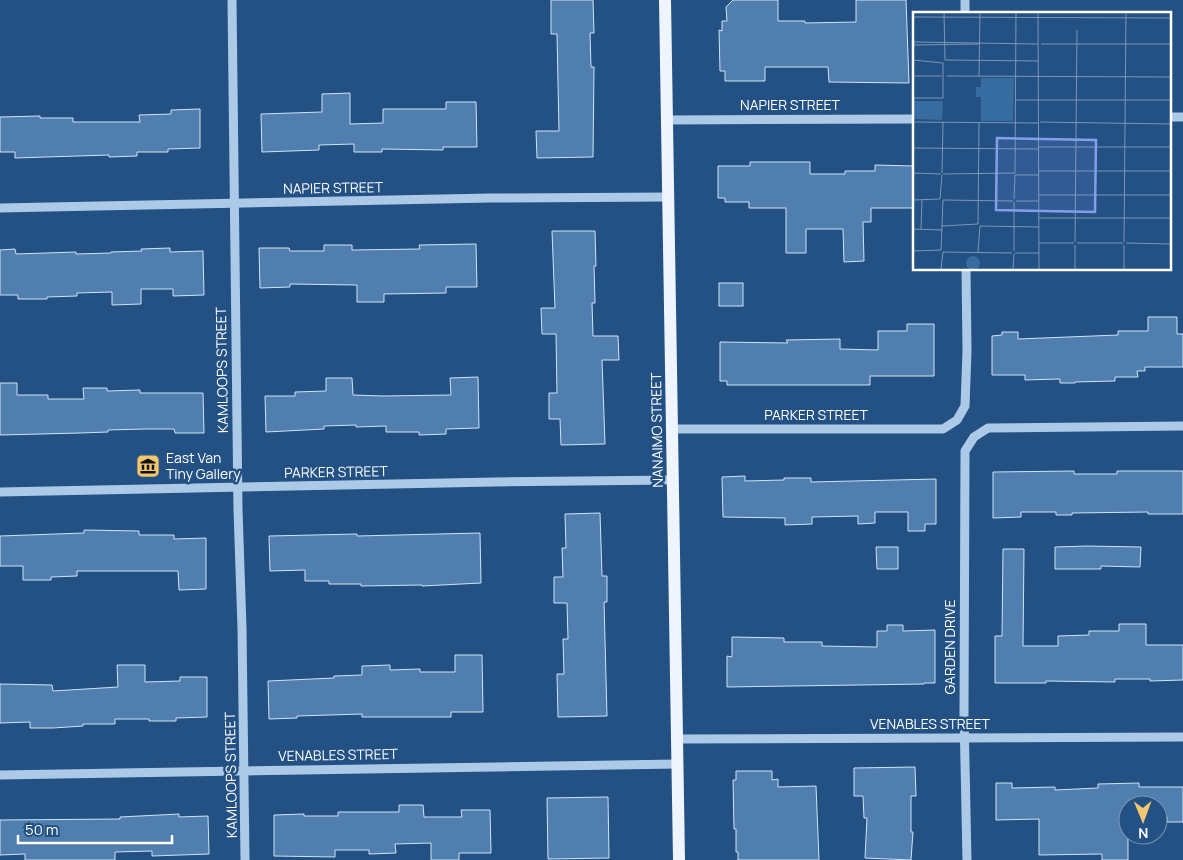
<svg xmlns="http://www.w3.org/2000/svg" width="1183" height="860" font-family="Manrope,sans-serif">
<rect width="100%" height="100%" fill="#235184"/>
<g fill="#507eae" stroke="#d0e3f6">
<polygon points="551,0 593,0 594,33 590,33 591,67 594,67 593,157 537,158 536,131 559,131 557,34 551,34"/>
<polygon points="733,0 778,0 778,21 805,21 805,23 856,22 856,0 906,0 909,83 829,82 828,67 765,67 765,81 725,81 725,71 720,71 719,30 722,31 722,21 727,21 726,7"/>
<polygon points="350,93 350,124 383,123 383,109 446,109 446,102 476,102 477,147 443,147 443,150 382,149 382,152 354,152 354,144 319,145 319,150 262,152 261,114 322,112 322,94"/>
<polygon points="200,109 200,148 168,149 168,152 137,152 137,156 109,157 109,155 15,158 15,152 0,152 0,117 40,116 40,118 73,118 73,122 140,122 139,115 171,114 171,110"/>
<polygon points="750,162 810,162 810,174 845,174 845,171 875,171 875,165 914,166 914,208 871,208 871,222 863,222 864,261 844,262 843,229 806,229 806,253 786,253 786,208 749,208 749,202 725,202 725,198 718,198 718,166 750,166"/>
<polygon points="552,231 595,231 596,266 594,266 595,303 592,303 593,336 618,336 619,360 602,360 605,444 561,445 560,419 549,419 549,393 557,393 556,334 542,334 541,308 555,308"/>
<polygon points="476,244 477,287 446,287 446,293 384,294 384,302 357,302 357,285 290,284 290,287 260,288 259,248 289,248 290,251 324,251 324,245 352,245 352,250 420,249 419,245"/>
<polygon points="170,248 170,252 203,251 204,295 173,296 173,289 141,289 141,304 112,305 112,292 77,293 77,296 47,297 47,299 18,299 18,295 0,295 0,250 15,249 16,254 76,252 76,254 111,253 111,252 142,251 141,249"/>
<rect x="719" y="283" width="24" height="23"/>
<polygon points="1148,317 1177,317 1177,334 1183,334 1183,367 1145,367 1145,371 1137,371 1138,377 1115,377 1115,381 1075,382 1075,383 1060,383 1060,379 1025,380 1025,375 992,375 992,336 1002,335 1002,332 1018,332 1018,339 1118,335 1118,331 1148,331"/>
<polygon points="907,324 934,324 934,376 870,376 870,385 727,385 727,381 720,381 720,342 788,343 786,340 840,339 840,349 878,350 878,331 907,331"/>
<polygon points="478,377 479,428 446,429 446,434 419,435 419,432 386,432 386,426 356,427 356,425 324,426 324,429 266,432 265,396 295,396 295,392 326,391 326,378 352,378 353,395 383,396 451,395 450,378"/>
<polygon points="0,383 17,383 17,395 48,395 48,399 84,399 83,388 107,388 107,391 140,390 140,393 203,393 204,433 175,433 174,429 145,429 108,430 108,432 80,433 0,435"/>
<polygon points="1074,471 1074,474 1117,474 1117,471 1183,471 1183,514 1148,514 1148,512 1072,513 1072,515 1056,515 1056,512 1021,512 1021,517 993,518 993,472"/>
<polygon points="745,476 745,481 784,480 784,478 811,478 811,482 936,479 936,524 925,524 925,531 908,531 908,512 875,512 875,523 858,524 858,516 812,517 812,524 785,525 785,518 723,517 722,477"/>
<polygon points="600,513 602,576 607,576 607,602 604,602 607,716 558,717 557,674 564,674 563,639 568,639 567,603 554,603 554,577 563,577 562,548 566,548 565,514"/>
<polygon points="84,530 139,531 139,535 174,535 174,539 206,538 206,589 179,590 178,571 77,571 77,576 51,577 51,580 23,580 23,566 0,566 0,536 84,533"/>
<polygon points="480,533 481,583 422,586 422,585 361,586 361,584 329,584 329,581 305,581 305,570 270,571 269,536 357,534 357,536"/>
<polygon points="1087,546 1141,547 1140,567 1101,566 1101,569 1055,569 1055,547"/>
<polygon points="876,547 898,547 898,569 877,569"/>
<polygon points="1003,549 1024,549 1023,646 1058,646 1058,636 1089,635 1089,631 1119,631 1119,624 1146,624 1146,645 1183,645 1183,680 1150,681 1150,679 1115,679 1115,682 1046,681 1046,683 995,683 995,636 1002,636"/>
<polygon points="887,625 903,625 903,631 935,630 935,683 924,683 924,684 727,687 727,656 732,657 732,637 784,638 784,642 822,642 822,646 877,647 877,631 887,631"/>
<polygon points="455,655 482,655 483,712 451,712 451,717 362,717 362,714 297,716 297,718 269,719 268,681 334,678 334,676 362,675 362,666 390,665 390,670 420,669 420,672 455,672"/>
<polygon points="117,665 145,665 145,682 180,681 180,677 207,677 207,717 176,718 176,721 149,721 149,719 115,719 115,724 83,724 83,726 53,728 30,728 30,722 0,723 0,684 52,685 53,691 118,687"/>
<polygon points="915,767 916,796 911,796 911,832 913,832 911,860 865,858 867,818 864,818 863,796 854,796 854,768"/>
<polygon points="736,771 772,771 772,780 778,779 778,787 816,786 819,860 738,860 738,852 736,852 736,829 734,829 733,780 736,780"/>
<polygon points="996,783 1012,783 1012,788 1055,787 1055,790 1098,788 1098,784 1139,783 1139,787 1183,787 1183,822 1167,822 1167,817 1158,817 1158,805 1128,805 1128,860 1102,860 1102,854 1039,855 1039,819 996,820"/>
<polygon points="608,797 609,858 548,859 547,798"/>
<polygon points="399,805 423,805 424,817 462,817 461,810 490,810 491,853 459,853 459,860 431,860 431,843 395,844 396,853 369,854 369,850 335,850 335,857 274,856 274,815 304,814 304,816 338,816 338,812 399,812"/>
<polygon points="179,814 179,817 208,816 209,854 152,856 152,851 115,852 115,860 25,860 25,854 0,855 0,820 120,819 120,817"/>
</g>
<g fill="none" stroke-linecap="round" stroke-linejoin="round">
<g stroke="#accae8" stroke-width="9">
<polyline points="232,0 238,510 242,628 245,860"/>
<polyline points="965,0 965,14"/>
<polyline points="1169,117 1183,117"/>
<polyline points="666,120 914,119"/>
<polyline points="0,208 490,198 668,197"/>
<polyline points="672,429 943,429 957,420 965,406 967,351 966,269"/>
<polyline points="0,492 495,482 673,480"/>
<polyline points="677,739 1183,737"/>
<polyline points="0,775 677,764"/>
<polyline points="967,860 964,715 965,451 974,437 988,428 1183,426"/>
</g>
<polyline stroke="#eef5fe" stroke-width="12" points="665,0 679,860"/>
</g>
<defs>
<g id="museum-square" transform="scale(1.25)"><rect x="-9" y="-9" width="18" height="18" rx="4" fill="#f3c76f" stroke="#235184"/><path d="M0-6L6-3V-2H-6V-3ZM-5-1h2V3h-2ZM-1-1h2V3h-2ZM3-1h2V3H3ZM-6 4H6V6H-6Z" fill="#111"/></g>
</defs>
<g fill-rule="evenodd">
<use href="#museum-square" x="148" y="466"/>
</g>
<g text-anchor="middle" stroke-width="5" stroke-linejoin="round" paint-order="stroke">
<g font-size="14" fill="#fff" stroke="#235184">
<text x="790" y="110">NAPIER STREET</text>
<text transform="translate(333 188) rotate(-1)" y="5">NAPIER STREET</text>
<text transform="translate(222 370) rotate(-91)" y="5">KAMLOOPS STREET</text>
<text x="816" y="420">PARKER STREET</text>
<text transform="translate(657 430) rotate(-91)" y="5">NANAIMO STREET</text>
<text transform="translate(336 472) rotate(-1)" y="5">PARKER STREET</text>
<text transform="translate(950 647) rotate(-90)" y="5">GARDEN DRIVE</text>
<text x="930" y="729">VENABLES STREET</text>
<text transform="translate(338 755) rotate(-1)" y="5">VENABLES STREET</text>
<text transform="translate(231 775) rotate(-91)" y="5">KAMLOOPS STREET</text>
</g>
<g font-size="14" fill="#fff" stroke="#235184" text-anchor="start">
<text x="166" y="463">East Van<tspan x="166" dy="16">Tiny Gallery</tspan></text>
</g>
</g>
<g transform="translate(913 12)">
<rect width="258" height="258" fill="#235184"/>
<path d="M68 66H101L100 109H68V85H63V75H68ZM0 89H30L29 108 0 107ZM53 251a7 7 0 1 1 14 0a7 7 0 1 1-14 0Z" fill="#376ca1"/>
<path fill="none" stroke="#7b97b5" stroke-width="1" d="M31 0 32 48 126 49M125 0 126 257M0 5 258 6M0 30 125 32M128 32H258M0 33 66 32M0 48 30 51V86H0M0 64H29M34 64 258 65M66 64 67 0M102 88H258M0 110 126 111M127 110 258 112M126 135H258M0 136 126 137M126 159H258M0 161 28 162M29 161 30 110M30 162 102 161 103 0M126 183H258M101 187 102 163H126M0 188 27 187 29 163M103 189H126M126 206H258M29 214 65 212 66 111M0 217 29 218M8 217 9 188M162 230 164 18M211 230 213 0M126 231H161M164 231H210M213 231 258 232M0 239 28 238 30 188 100 189M101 239V190M65 240 67 214 126 215M102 241H126M28 257 30 240 99 241M100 257 101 242M162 257V233M211 257V233"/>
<path fill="#839eea" fill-opacity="0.15" stroke="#839eea" stroke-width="2.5" d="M84 126 183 128 182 200 83 198Z"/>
<rect width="258" height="258" fill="none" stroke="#fff" stroke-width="2.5"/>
</g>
<g transform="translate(1143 820) rotate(179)"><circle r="24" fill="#235184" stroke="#7b97b5"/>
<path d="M0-4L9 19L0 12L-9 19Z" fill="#f3c76f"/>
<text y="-8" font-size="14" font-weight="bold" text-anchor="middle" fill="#ffffff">N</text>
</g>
<path d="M18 835v8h154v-8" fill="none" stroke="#ffffff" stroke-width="2.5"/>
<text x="25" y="835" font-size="15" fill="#ffffff" stroke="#235184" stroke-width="4" paint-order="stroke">50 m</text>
</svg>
